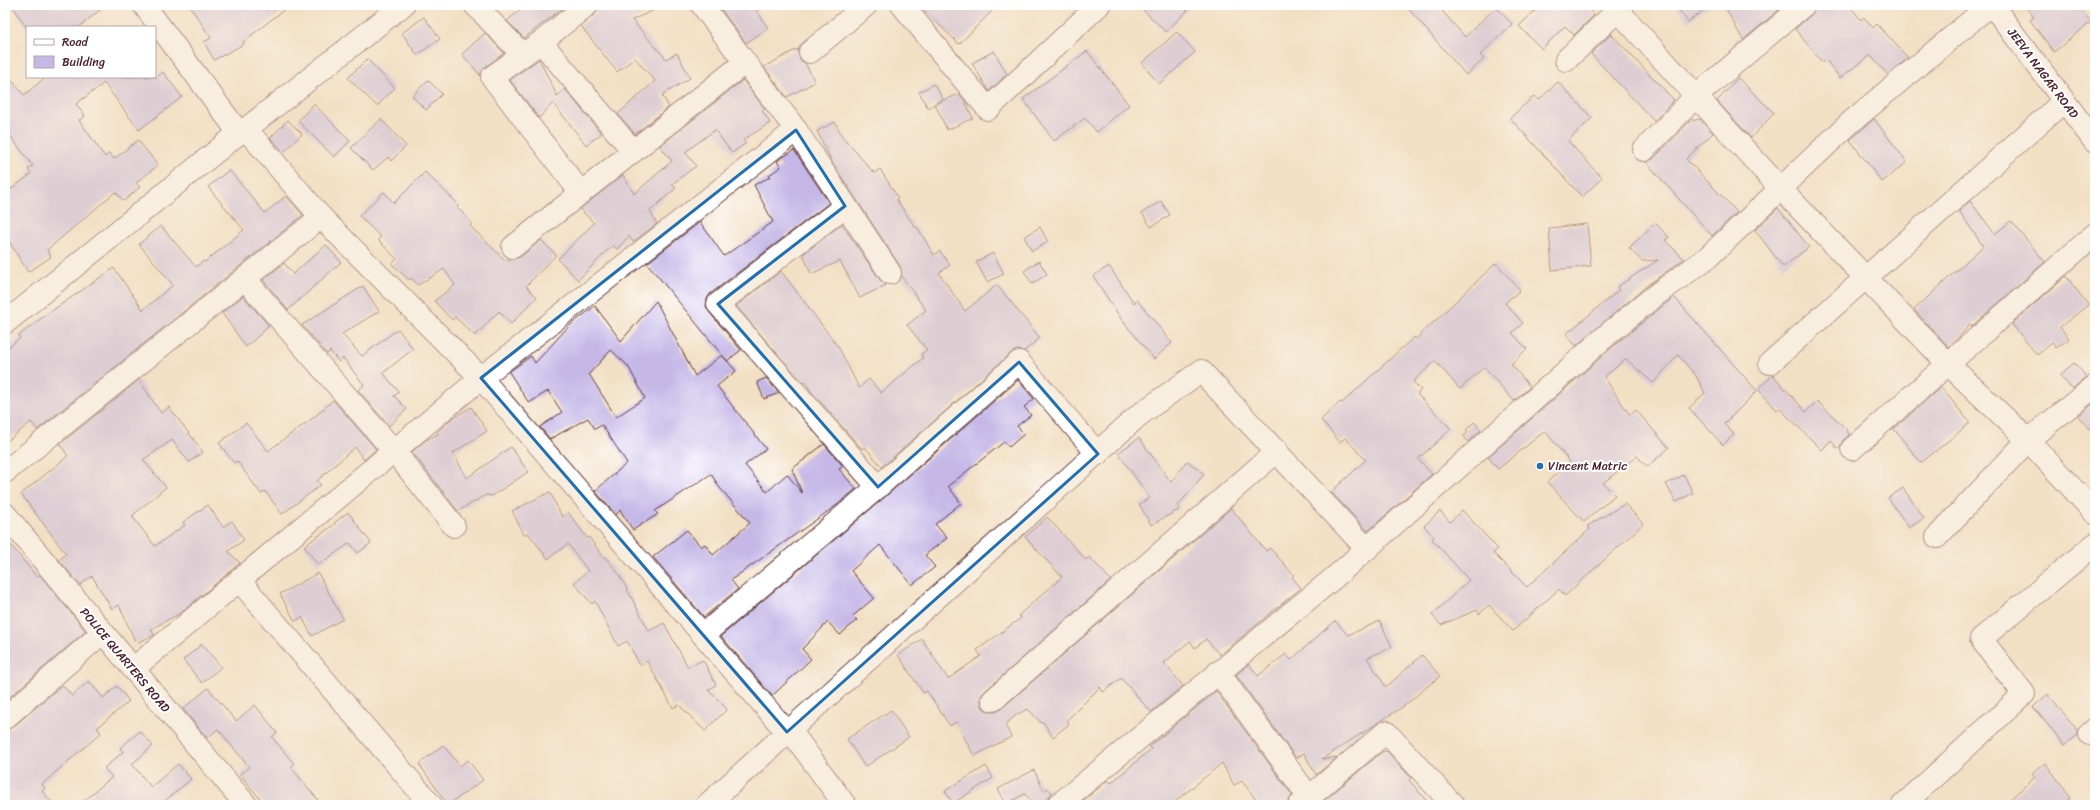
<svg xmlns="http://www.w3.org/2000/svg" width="2100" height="810" font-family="Sriracha,sans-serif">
<rect width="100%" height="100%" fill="#fff"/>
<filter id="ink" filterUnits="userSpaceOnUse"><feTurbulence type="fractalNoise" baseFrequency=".025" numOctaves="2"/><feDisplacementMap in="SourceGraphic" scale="8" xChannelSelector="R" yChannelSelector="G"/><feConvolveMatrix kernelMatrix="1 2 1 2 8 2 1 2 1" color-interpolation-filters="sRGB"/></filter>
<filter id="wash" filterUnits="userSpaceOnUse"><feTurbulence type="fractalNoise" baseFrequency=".012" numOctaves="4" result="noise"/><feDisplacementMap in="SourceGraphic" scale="16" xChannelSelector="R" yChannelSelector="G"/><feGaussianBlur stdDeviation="0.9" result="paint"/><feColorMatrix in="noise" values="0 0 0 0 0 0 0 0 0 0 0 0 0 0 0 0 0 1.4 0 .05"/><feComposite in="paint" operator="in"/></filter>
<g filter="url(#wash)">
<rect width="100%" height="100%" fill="#f2e0c4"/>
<g id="blocks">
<g fill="#c5b8e7" fill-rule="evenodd">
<polygon points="12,5 106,5 79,27 26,27"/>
<polygon points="189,5 290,5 243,42 244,44 214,60 204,42 211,38"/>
<polygon points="526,5 567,5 524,38 507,21"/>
<polygon points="599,5 665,5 632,20 666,59 677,53 690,78 662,95 669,107 635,134 618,114 655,81 635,58 617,72 581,26 595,14"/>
<polygon points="718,5 753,5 768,28 746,43"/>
<polygon points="919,5 998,5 959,44"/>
<polygon points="1138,5 1193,5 1166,32"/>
<polygon points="1405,5 1437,5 1465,37 1496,7 1512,24 1480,55 1484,59 1466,75"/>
<polygon points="1541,5 1584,5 1594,15 1574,35 1565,26 1542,49 1519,26"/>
<polygon points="1675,5 1711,5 1688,22"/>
<polygon points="1724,5 1785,5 1743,40"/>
<polygon points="1816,5 1849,5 1861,20 1864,17 1873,28 1877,24 1908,58 1888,75 1870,55 1840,78 1826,60 1822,62 1795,29 1812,14"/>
<polygon points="2024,5 2077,5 2091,22 2054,52 2030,20 2034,17"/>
<polygon points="424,17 440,39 417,55 402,33"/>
<polygon points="1177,32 1195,52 1159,84 1142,63"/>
<polygon points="485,33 504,53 485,67 480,75 462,54"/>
<polygon points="1611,34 1674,100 1654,121 1591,54"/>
<polygon points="797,49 800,60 805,63 815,82 787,97 764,67"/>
<polygon points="994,51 1007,74 989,91 972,63"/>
<polygon points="1087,51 1129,105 1097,132 1085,118 1054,141 1023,99"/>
<polygon points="367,59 395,88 377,106 348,78"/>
<polygon points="539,59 557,96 565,89 600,132 601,134 586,145 553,103 539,118 510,80"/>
<polygon points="5,72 24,95 46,77 157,77 163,72 182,97 139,130 104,83 76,104 85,116 79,120 105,157 109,153 114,159 138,140 158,165 136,183 140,187 124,201 115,192 47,250 51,257 28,272 5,235 5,194 31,174 28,169 33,166 5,129"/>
<polygon points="1738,78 1774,113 1751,138 1717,101"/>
<polygon points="428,80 442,94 426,110 412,96"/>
<polygon points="743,80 765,109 762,110 770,123 743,140 746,143 732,153 715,130 685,152 696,166 672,184 676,188 650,211 657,224 633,242 629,236 617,249 613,245 578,280 558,259 594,223 580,209 623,175 634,194 672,161 660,146"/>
<polygon points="1558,82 1592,118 1568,141 1602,178 1582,197 1510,118 1534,96 1539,100"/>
<polygon points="934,84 943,99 928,108 919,92"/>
<polygon points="959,94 965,101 973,118 947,130 935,104"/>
<polygon points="314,104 350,141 334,157 298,121"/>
<polygon points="381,119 406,146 391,161 388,157 373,170 351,148"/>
<polygon points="1692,119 1694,121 1697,119 1698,120 1700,119 1713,133 1686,159 1737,212 1712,236 1646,162 1653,159"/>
<polygon points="1874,119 1907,162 1882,182 1850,140"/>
<polygon points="288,120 302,134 284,152 270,138"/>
<polygon points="835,122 842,136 874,173 880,169 898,198 896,199 916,228 917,227 934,255 940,251 950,265 939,273 965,311 997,285 1040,338 1024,351 1017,350 1011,353 882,467 865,447 862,449 810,390 806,382 803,383 736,306 781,271 839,348 859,388 869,379 881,393 923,358 921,354 927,350 907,325 926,310 902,277 900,266 832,162 817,131"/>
<polygon points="794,150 829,203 710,294 707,299 706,306 709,312 741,350 727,361 647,263 700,222 724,256 773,222 754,185 770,177 769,175 781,167 777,161"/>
<polygon points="229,170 265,213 286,196 303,215 37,430 31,422 5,443 5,350 20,338 18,336 43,317 114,268 143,310 173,285 139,244 161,226 196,267 203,261 205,262 244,230 208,187"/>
<polygon points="425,172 459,205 457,207 472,223 470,226 506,261 508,259 514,259 520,257 541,240 556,255 526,286 537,297 511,324 499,311 475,336 455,317 452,320 434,301 455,285 444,269 418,285 411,278 409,280 392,264 397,259 378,240 381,237 359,216 384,192 394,203"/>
<polygon points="1161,201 1170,215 1151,227 1142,213"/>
<polygon points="1970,201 1995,234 2011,221 2045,262 1971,327 1970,325 1949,347 1914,310 1983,246 1959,211"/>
<polygon points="1778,208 1809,247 1783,267 1755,230"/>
<polygon points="1655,223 1669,237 1665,240 1684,259 1649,284 1576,346 1566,334 1619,290 1617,287 1658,260 1642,261 1629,248"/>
<polygon points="842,224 880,280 886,285 860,298 840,261 811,274 803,254"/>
<polygon points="1587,224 1591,266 1552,270 1549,228"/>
<polygon points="1040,227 1048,242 1032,251 1024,237"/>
<polygon points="326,245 341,262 288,310 263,280 284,263 293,274"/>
<polygon points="993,253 1004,274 987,282 976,262"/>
<polygon points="1039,261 1047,274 1032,284 1024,271"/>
<polygon points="1496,263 1520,290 1505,303 1523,323 1512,333 1527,349 1511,364 1530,387 1514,401 1484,367 1460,389 1435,361 1413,382 1421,390 1417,394 1451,429 1418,459 1432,474 1368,531 1331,492 1366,460 1345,438 1340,442 1321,420 1340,402 1342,403 1414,337 1416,339"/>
<polygon points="1109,266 1134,303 1137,300 1172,343 1154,359 1122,320 1093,276"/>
<polygon points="2066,276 2088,305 2060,327 2069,339 2056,348 2052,343 2037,355 2012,324"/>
<polygon points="363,286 379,311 342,334 362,356 398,329 413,349 383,373 399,392 394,396 407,409 389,426 358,390 364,385 343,358 339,362 330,351 327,354 302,325"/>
<polygon points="243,296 269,326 246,347 222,313"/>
<polygon points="1674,297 1757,391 1724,424 1734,434 1723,445 1689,408 1705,393 1696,376 1678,355 1653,383 1626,359 1604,377 1630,415 1636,410 1669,448 1647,467 1637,456 1603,483 1615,495 1584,522 1547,482 1570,462 1545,431 1498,469 1488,457 1616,344"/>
<path d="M656 301 695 376 722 355 736 371 717 386 766 449 745 465 767 492 787 474 802 493 792 469 824 444 843 466 839 469 856 489 837 505 731 580 738 589 704 617 653 557 687 530 701 547 705 544 713 555 750 523 720 488 711 474 655 511 658 514 633 530 620 510 616 515 595 491 627 463 602 425 595 429 588 418 550 439 540 427 562 412 548 391 529 403 509 372 531 356 535 363 569 326 595 306 621 341ZM611 350 628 366 645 398 616 417 589 374Z"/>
<polygon points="2074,363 2087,377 2072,389 2060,375"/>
<polygon points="1773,375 1806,412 1817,401 1847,430 1849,435 1843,440 1840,447 1837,449 1831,440 1822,450 1779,408 1777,410 1758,389"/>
<polygon points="766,378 779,393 764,399 757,382"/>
<polygon points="139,380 161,413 169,407 203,452 189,462 172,440 143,460 166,487 132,516 155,546 185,525 183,522 208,505 223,527 232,521 244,540 228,551 240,563 182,612 151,629 154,635 136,643 119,605 112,609 92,576 80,585 59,560 66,554 21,494 68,456 60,444"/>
<polygon points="1018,380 1034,399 1024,407 1031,415 1017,426 1024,434 1009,447 1004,442 948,486 961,503 935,524 947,538 925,555 935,567 912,585 880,545 851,571 874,598 853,616 857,620 840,635 828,622 802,649 811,659 772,696 721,636 886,496"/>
<polygon points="1941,387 1970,423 1921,463 1894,429"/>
<polygon points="333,400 376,449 364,460 355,447 317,481 321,485 282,514 265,491 261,494 237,461 234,463 219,443 246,423 268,451 313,418"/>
<polygon points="2095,402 2095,436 2078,416"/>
<polygon points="471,407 487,431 453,453 467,478 511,447 528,472 492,496 486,495 458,511 412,452 426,440 438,434 437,432 450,420"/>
<polygon points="1474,422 1481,430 1468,442 1464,436 1468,433 1466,430"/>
<polygon points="1139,438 1171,482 1187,461 1204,474 1178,506 1180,509 1151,525 1139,504 1150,498 1118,453"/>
<polygon points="1684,475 1693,493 1676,502 1666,484"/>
<polygon points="1903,488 1924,518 1909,528 1888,498"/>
<polygon points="550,492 562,517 568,512 587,538 589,537 604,558 605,557 619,574 649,631 664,623 688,667 703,660 716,685 708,690 727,709 705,731 679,705 673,708 647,661 640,665 627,641 618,646 595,601 592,604 574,583 588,571 568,544 548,559 528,533 524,535 512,511"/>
<polygon points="1625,504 1643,524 1565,596 1559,589 1513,631 1489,605 1479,614 1477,610 1441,625 1432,615 1469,580 1432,539 1434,537 1424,526 1440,511 1450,522 1462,510 1498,549 1493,553 1527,587 1590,529 1587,526"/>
<polygon points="1231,508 1266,551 1270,548 1294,575 1292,577 1301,588 1220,655 1206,639 1195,648 1190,641 1164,663 1183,686 1151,712 1121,678 1103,692 1100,687 1067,720 1069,724 1053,737 1043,722 1041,723 1028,709 1016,715 1005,725 1011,737 974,756 956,722 950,726 927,691 923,693 898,655 922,639 948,679 981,656 977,650 1021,618 1019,615 1062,577 1025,537 1047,517 1086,560 1089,557 1111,580 985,691 981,696 981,702 983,708 989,712 996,712 1001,709"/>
<polygon points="348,512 371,543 358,553 350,543 318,565 304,546 335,524 334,523"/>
<polygon points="5,538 37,577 40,575 86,631 5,701"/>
<polygon points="318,573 343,619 312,636 302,617 295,621 280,594"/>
<polygon points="1335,621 1348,635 1380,621 1392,647 1367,658 1386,687 1422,655 1440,676 1404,706 1322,759 1337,757 1316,775 1304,753 1296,758 1236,675 1249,664 1258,676 1286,654 1291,660"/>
<polygon points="202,644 221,667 202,683 183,660"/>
<polygon points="89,681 103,698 117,686 129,701 97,728 101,733 42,784 45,788 42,791 54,805 5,805 5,730 13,727 62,685 72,696"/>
<polygon points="208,688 236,721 255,705 277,733 272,737 294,764 291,767 322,805 265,805 240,774 249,767 218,729 207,738 183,709"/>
<polygon points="1216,691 1292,795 1288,802 1284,805 1260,805 1242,781 1234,785 1222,763 1171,805 1078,805 1108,780 1111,783 1151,749 1149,747"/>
<polygon points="2048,694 2078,731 2078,735 2065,745 2033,707"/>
<polygon points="891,710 909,737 865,767 847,739"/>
<polygon points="140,731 153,746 132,764 151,787 178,764 191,779 160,805 79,805 112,777 104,768 123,752 120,748"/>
<polygon points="443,745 460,766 468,760 483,780 448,805 419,764"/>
<polygon points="1387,751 1411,778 1409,780 1430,805 1320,804 1382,752"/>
<polygon points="2045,763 2071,797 2061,805 2004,805 2035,777 2032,773"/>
<polygon points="986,766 993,778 953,803 945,791"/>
<polygon points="1034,770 1044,791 1048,788 1052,793 1046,800 1046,805 1028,805 1032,802 1025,794 1006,804 998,789"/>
</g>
</g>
</g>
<g filter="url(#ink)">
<use href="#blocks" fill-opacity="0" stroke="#633c42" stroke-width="1"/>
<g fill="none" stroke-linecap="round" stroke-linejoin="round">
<g stroke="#633c42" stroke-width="24">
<g id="minor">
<polyline points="144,5 239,133"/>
<polyline points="475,5 523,55"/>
<polyline points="702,5 796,130 890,273"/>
<polyline points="902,5 988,109 1099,5"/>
<polyline points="1613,5 1780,188 1948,364 2028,440 2095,513"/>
<polyline points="1992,5 2095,142"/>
<polyline points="541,42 587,5"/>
<polyline points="810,52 866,5"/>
<polyline points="1566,60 1623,5"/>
<polyline points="246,129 321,217 481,378 787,732"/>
<polyline points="1644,150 1695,97 1804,5"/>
<polyline points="581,193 492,77 541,42 633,151"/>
<polyline points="845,206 718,304 878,487"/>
<polyline points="513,247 744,63"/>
<polyline points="245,279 394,451 454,526"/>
<polyline points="5,323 239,133 246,129 403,5"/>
<polyline points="1770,363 2064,101"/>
<polyline points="1852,449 2095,234"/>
<polyline points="5,472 321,217"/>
<polyline points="5,514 246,805"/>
<polyline points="1937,537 2028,440 2095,386"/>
<polyline points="239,580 431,805"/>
<polyline points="703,635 878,487 1019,362 1098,454"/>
<polyline points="133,669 481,378 796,130"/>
<polyline points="1218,672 1309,797"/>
<polyline points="993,700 1277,451"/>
<polyline points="5,718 102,633"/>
<polyline points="790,730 845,805"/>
<polyline points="2090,734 2095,729"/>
<polyline points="707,805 1139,415 1201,371 1367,549"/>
<polyline points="1058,805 1335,577 1608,334 1657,294 1707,258 1851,122 1990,5"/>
<polyline points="1300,805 1386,732 1453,805"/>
<polyline points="1903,805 2024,694 1981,639 2095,544"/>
</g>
</g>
<use href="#minor" stroke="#fff" stroke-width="22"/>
</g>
</g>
<path d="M0 0H2100V810H0ZM796 130 845 206 718 304 878 487 1019 362 1098 454 787 732 481 378Z" fill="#f2e0c4" fill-opacity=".55" fill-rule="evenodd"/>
<path fill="none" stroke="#1f6fb2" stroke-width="3" stroke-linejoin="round" d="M796 130 845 206 718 304 878 487 1019 362 1098 454 787 732 481 378Z"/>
<circle fill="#1f6fb2" stroke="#fff" stroke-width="1.5" cx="1540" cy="466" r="4"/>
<g text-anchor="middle" stroke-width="4" stroke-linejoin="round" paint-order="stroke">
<g font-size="12" fill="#4a1f2b" stroke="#fff">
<text transform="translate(2043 73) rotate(53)" y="4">JEEVA NAGAR ROAD</text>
<text transform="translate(125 660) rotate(50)" y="4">POLICE QUARTERS ROAD</text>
</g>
<g font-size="12" fill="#4a1f2b" stroke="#fff" text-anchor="start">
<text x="1548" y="470">Vincent Matric</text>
</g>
</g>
<rect width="2100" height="810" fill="none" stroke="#fff" stroke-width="20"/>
<rect x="26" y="26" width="130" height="52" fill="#ffffff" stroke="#b7a5aa"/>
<rect x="34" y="39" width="20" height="6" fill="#ffffff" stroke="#b7a5aa"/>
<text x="62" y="46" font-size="12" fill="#4a1f2b">Road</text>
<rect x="34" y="56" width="20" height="12" fill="#c5b8e7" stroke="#b7a5aa"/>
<text x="62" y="66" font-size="12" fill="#4a1f2b">Building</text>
</svg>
